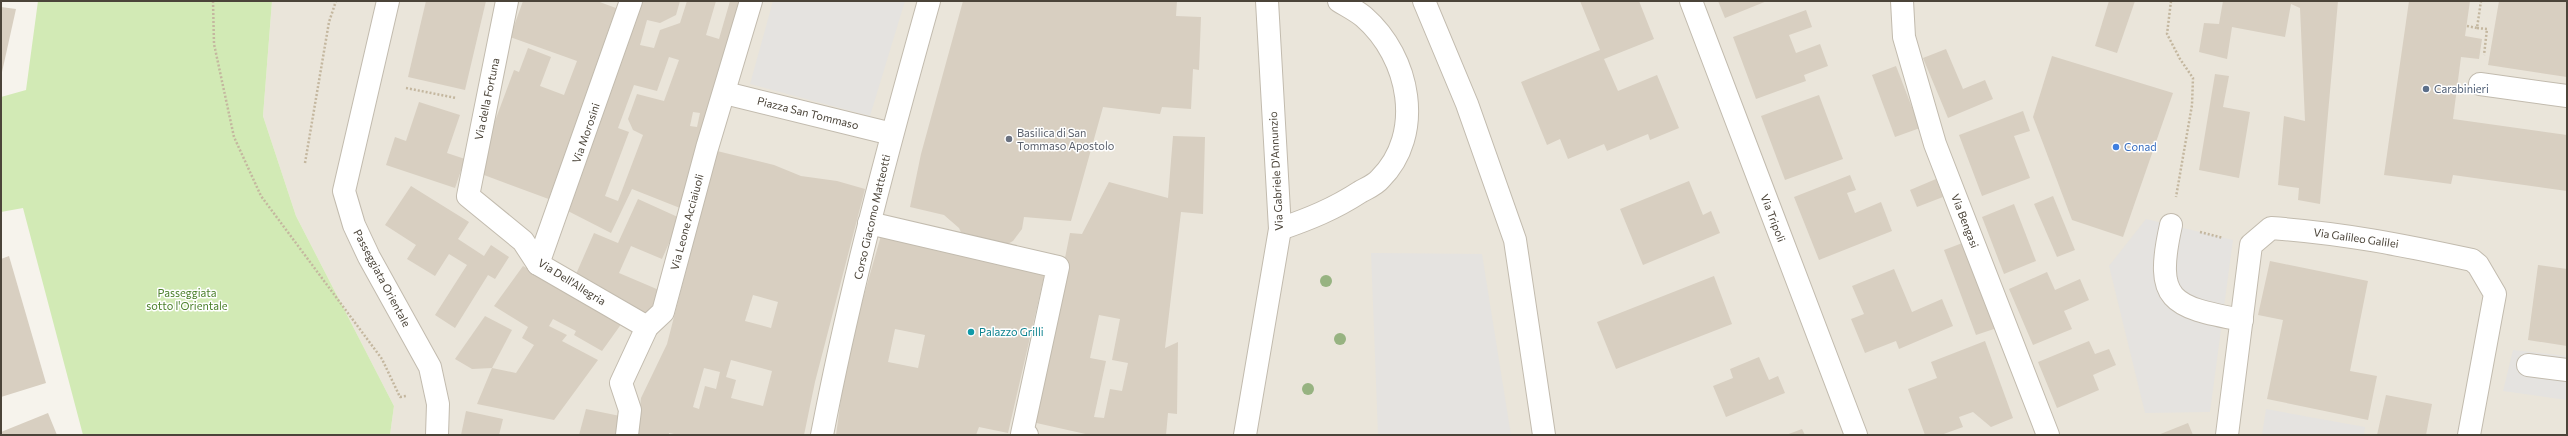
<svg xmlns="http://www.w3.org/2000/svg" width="2568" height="436" font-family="Commissioner,sans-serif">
<rect width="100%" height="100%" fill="#f6f3ec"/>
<polygon fill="#eae5da" points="272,1 2567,1 2567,435 390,435 394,406 296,216 263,116"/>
<polygon fill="#d2eab5" points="38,1 272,1 263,116 296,216 394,406 390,435 83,435 23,208 1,212 1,97 26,90"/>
<g fill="#e5e3e0">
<polygon points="773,1 905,1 870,116 750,84"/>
<polygon points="2146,219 2233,240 2210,412 2145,413 2109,266"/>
<polygon points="1371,253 1482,254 1511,435 1378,435"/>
<polygon points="2513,350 2567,356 2567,400 2503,391"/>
<polygon points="2266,409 2365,427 2364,435 2262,435"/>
</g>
<g fill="#d8cfc1" fill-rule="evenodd">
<polygon points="426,1 486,1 465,90 408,77"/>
<polygon points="523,1 597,1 624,11 554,201 476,172 514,70 519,72 528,48 551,57 540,86 564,95 577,61 510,37"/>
<path d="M638 1H680L676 15 660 23 647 20 640 45 654 48 660 30 680 23 687 1H716L706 35 719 39 730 1 741 2 680 208 632 189 611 233 564 209ZM669 57 679 60 664 101 637 94 628 119 633 130 643 135 618 201 605 196 629 132 618 128 634 85 657 91ZM693 112 700 113 697 127 690 126Z"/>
<polygon points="963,1 1177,1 1176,16 1201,17 1199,70 1193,69 1191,109 1162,107 1160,114 1103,107 1071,221 1024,217 1022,229 1013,241 1002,247 965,241 959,228 944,215 910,207 921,154"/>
<polygon points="1580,1 1639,1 1654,39 1604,59 1618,91 1657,75 1679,128 1650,140 1648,134 1607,151 1604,144 1568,159 1560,139 1547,145 1521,82 1600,50"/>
<polygon points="1718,1 1767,1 1725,18"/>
<polygon points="2109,1 2135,1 2117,53 2095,46"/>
<polygon points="2223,1 2338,1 2320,204 2298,200 2299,188 2278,185 2284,116 2305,121 2300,8 2291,4 2285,37 2232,27 2227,59 2199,52 2204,23 2219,24"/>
<polygon points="2409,1 2470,1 2465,36 2482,39 2479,59 2461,57 2453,119 2567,135 2567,191 2453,175 2451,184 2384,175"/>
<polygon points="2499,1 2567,1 2567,77 2488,65"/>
<polygon points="1,7 16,9 2,72 1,72"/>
<polygon points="1806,10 1812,27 1789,35 1796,53 1820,44 1828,66 1804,75 1806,81 1756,99 1733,37"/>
<polygon points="1946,49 1963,89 1985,80 1993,99 1948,118 1923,58"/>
<polygon points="2052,56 2173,93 2123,237 2072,220 2033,117"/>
<polygon points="1896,66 1920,128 1895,137 1872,75"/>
<polygon points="2215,74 2229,76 2223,107 2250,112 2239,178 2199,170"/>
<polygon points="1819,95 1843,159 1785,180 1761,116"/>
<polygon points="419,102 460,115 447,153 465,159 455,188 386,165 395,137 406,141"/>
<polygon points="2023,111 2030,131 2014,136 2030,178 1982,196 1959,135"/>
<path d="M1173 136 1205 137 1203 214 1181 212 1165 348 1178 342 1177 414 1168 413 1166 435H1090L1032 422 1070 233 1082 234 1109 182 1168 198ZM1099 315 1120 319 1112 360 1128 363 1122 391 1110 389 1104 418 1094 417 1106 361 1090 358Z"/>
<path d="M717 151 774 165 801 176 837 181 865 189 815 382 804 435H679L669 433V435H637L641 398 667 344ZM753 295 778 302 771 328 745 321ZM731 360 772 371 763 406 731 398 736 380 726 377ZM704 368 720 372 716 389 705 386 699 409 693 407Z"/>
<polygon points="1850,175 1856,190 1847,193 1855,213 1881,202 1892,231 1819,260 1794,197"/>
<polygon points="1936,179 1943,197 1917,207 1910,190"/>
<polygon points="1689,181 1703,215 1711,211 1720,233 1643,265 1620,209"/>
<polygon points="411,186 469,222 458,239 484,256 491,245 509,257 495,279 488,275 455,328 435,315 467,265 449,254 435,276 407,259 416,245 385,225"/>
<polygon points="2053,196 2075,250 2057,257 2034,204"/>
<polygon points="638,199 680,218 662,259 631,246 619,273 659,290 649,314 573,281 594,233 618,243"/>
<polygon points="2014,204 2036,261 2004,274 1982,217"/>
<path d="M882 232 1046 268 1008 433 979 427 976 435H836L847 355ZM895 329 925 335 918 368 888 362Z"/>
<polygon points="1965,242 1997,328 1976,335 1944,250"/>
<polygon points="9,256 46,383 1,397 1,259"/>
<polygon points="2270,261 2368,281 2350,371 2377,376 2368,420 2267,399 2283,320 2258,315"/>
<polygon points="2538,265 2567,269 2567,346 2528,340"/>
<polygon points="523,266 622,323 602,351 574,335 576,331 553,319 549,326 567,335 562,341 598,360 554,420 477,404 492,368 516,373 534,345 522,338 528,327 494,306"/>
<polygon points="1894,269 1912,312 1942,299 1953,326 1899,349 1896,341 1865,353 1851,319 1864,314 1852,286"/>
<polygon points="2047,272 2055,290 2080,279 2089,300 2064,311 2072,329 2033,345 2009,289"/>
<polygon points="1714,276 1732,324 1616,369 1597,322"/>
<polygon points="485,316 512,330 492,368 472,369 455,359"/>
<polygon points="1985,341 2013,418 1991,427 1973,412 1959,417 1963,427 1941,435 1925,435 1908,389 1937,378 1931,362"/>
<polygon points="2089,341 2095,354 2109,349 2116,365 2093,375 2099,390 2057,408 2038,362"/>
<polygon points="1759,357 1769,380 1778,376 1785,393 1726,417 1713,386 1733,378 1730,369"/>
<polygon points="2386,395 2432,404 2426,435 2377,435"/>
<polygon points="586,409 620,416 616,435 579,435"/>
<polygon points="466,411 503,419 499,435 461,435"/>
<polygon points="48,413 57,435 1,435 1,432"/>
<polygon points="2188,423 2193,435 2158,435"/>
<polygon points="1802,429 1805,435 1786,435"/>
</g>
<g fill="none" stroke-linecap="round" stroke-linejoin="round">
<g stroke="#c2bbae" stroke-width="24">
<g id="minor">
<polyline points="388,1 344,191 354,225 369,257 430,367 438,404 437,435"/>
<polyline points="507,1 468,196 523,241 538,264 647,327"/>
<polyline points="1424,1 1467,104 1515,240 1544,435"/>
<polyline points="1691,1 1856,435"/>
<polyline points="1902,1 1904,37 1935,144 2048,435"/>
<polyline points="2480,84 2567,96"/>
<polyline points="725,93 892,134"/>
<polyline points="869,223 1058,267 1022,434 1027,435"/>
<path d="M2171 225C2154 301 2171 307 2242 320"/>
<path d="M1280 229C1309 219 1334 209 1360 192 1367 188 1375 185 1380 179 1425 134 1410 57 1364 17 1357 11 1347 6 1339 1"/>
<polyline points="538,264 631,1"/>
<polyline points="2528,365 2567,370"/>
<polyline points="627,435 630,410 621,383 647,327 663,312 707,148 751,1"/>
<path d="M822 435C850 289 889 144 929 1"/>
<polyline points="1245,435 1280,229 1267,1"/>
<path d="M2227 435 2251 245 2271 228C2342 233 2403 245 2472 260L2478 265 2495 294 2469 435"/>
</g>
</g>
<g stroke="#c4b79f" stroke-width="2.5" stroke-dasharray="2 2" stroke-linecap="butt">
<polyline points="213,1 214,44 234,137 261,196 382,359 400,397 406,396"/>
<polyline points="2171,1 2167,34 2180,59 2193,78 2192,105 2176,197"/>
<polyline points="2467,26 2477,28 2481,1"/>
<polyline points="2477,28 2487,29 2484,55"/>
<polyline points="406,88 456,98"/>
<polyline points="305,163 329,22 336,1"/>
<polyline points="2200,232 2223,238"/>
</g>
<use href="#minor" stroke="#fff" stroke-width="22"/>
</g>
<g fill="#97b381">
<circle cx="1326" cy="281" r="6"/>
<circle cx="1340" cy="339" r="6"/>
<circle cx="1308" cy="389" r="6"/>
</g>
<circle fill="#5c6f8a" stroke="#fff" stroke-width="1.5" cx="2426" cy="89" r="4"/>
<circle fill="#6b7280" stroke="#fff" stroke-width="1.5" cx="1009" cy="139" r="4"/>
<circle fill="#3f7fe0" stroke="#fff" stroke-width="1.5" cx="2116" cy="147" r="4"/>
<circle fill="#0f9aa8" stroke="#fff" stroke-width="1.5" cx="971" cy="332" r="4"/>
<g text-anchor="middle" stroke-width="3" stroke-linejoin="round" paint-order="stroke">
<g font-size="11" fill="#4e5e75" stroke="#fff" text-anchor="start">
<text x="2434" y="93">Carabinieri</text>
</g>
<g font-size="11" fill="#4b4439" stroke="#fff">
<text transform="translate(487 99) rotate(-78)" y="4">Via della Fortuna</text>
<text transform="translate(808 113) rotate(14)" y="4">Piazza San Tommaso</text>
<text transform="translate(586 133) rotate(-71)" y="4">Via Morosini</text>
<text transform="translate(1276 171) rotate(-93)" y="4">Via Gabriele D'Annunzio</text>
<text transform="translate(872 217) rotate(-77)" y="4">Corso Giacomo Matteotti</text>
<text transform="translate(1773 218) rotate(69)" y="4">Via Tripoli</text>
<text transform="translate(1965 221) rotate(69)" y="4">Via Bengasi</text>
<text transform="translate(687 222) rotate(-75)" y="4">Via Leone Acciaiuoli</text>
<text transform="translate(2356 238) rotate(8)" y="4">Via Galileo Galilei</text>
<text transform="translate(382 278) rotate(62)" y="4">Passeggiata Orientale</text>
<text transform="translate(572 282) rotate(32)" y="4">Via Dell'Allegria</text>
</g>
<g font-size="11" fill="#5b616d" stroke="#fff" text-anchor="start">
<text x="1017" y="137">Basilica di San<tspan x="1017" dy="13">Tommaso Apostolo</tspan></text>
</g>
<g font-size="11" fill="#366cbe" stroke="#fff" text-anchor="start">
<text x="2124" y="151">Conad</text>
</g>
<g font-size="11" fill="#4a7f2a" stroke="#fff">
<text x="187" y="297">Passeggiata<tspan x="187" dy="13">sotto l'Orientale</tspan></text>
</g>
<g font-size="11" fill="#0d838f" stroke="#fff" text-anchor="start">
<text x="979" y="336">Palazzo Grilli</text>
</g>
</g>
<rect width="2568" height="436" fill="none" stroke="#4b4439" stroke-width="4"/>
</svg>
